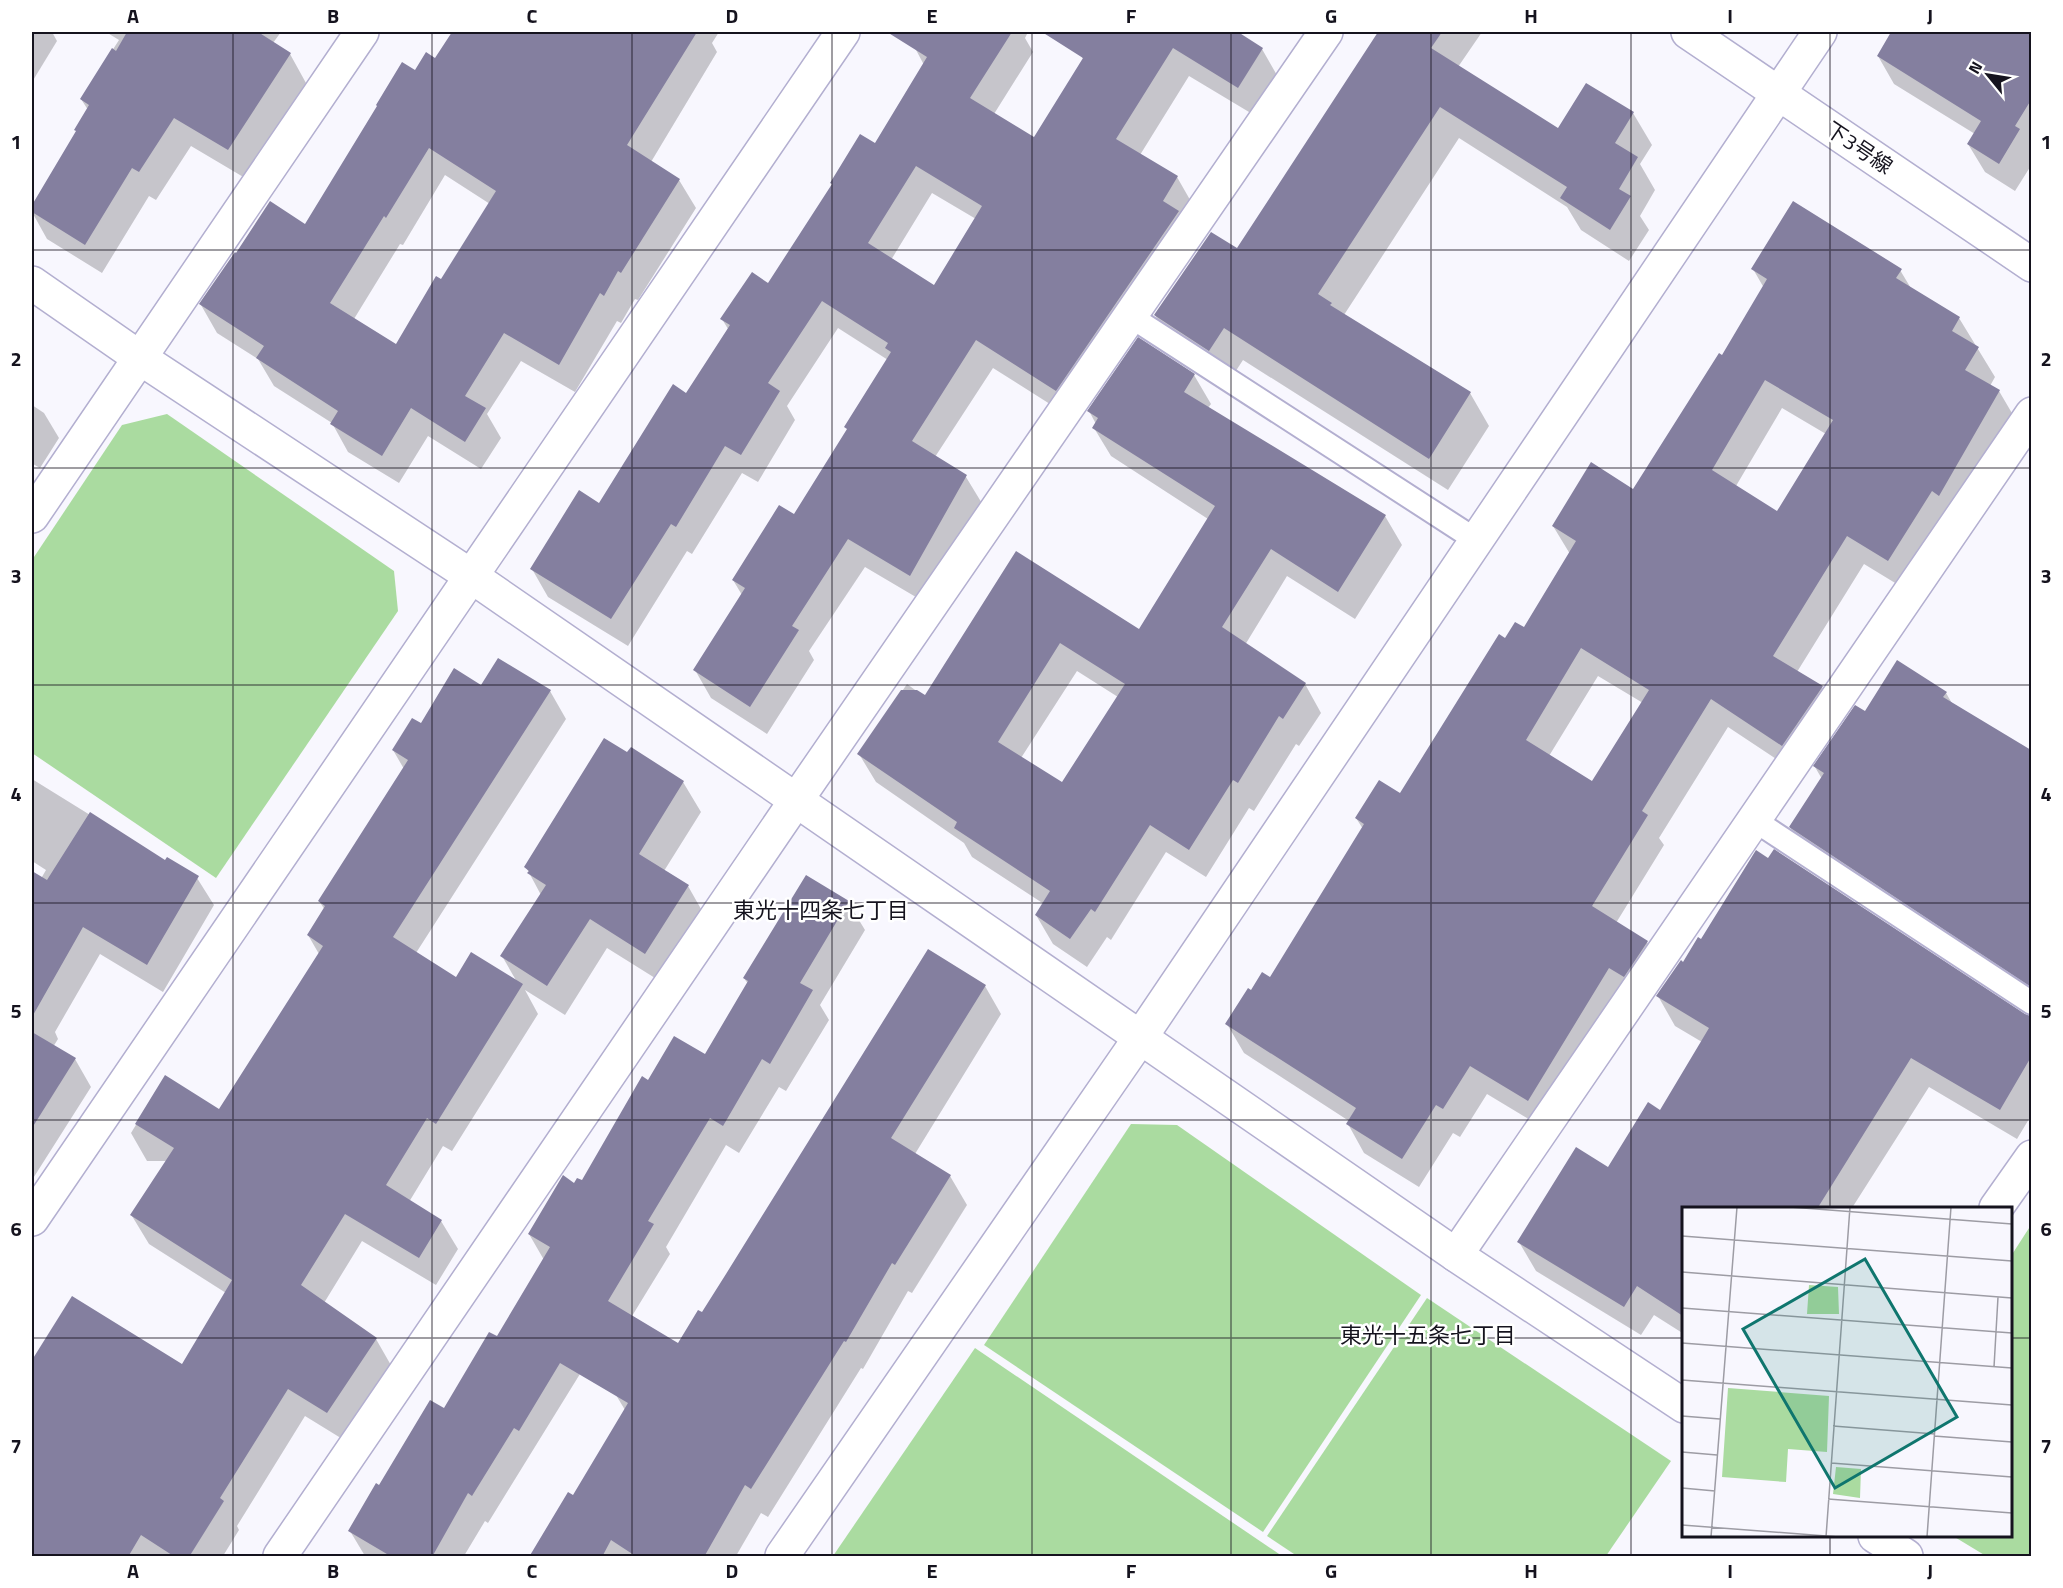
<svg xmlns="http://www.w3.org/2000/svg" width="2063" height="1588" font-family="'Titillium Web','Noto Sans JP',sans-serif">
<rect width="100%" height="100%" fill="#f8f7fe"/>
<g fill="#aadba0">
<polygon points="167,414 394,571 398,611 216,878 32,753 32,560 122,425"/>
<polygon points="1131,1124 1177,1125 1421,1295 1263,1532 984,1345"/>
<polygon points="2031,1225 2031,1556 1986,1556 1953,1536 2010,1536 2011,1256"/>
<polygon points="1427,1298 1671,1461 1606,1556 1297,1556 1267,1536"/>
<polygon points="975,1348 1282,1556 833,1556"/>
</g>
<g fill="#0003" fill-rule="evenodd">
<polygon points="32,32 52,32 57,41 32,82"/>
<polygon points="106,32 281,32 273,43 290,54 306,83 245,178 191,146 156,200 149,196 102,273 47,239 32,212 32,208 77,133 88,110 81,99 119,40"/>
<path d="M453 32H558L588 50 600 32H719L712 43 717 52 651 162 679 180 696 208 638 300 635 299 621 323 617 321 575 392 521 361 487 414 501 438 481 469 428 436 399 483 348 452 332 423 274 386 258 359 217 333 201 305 306 226 416 72 436 60ZM445 175 490 204 441 281 397 346 354 319 400 244 403 245Z"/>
<path d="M925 32H1028L1025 38 1033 52 994 114 1034 139 1084 60 1081 56 1096 32H1235L1262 49 1278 77 1254 115 1189 76 1140 155 1177 177 1193 205 1072 418 993 368 935 457 966 477 983 505 926 603 865 567 809 651 814 660 767 734 711 698 695 670 742 595 733 580 795 516 848 430 888 360 838 328 787 406 795 420 758 482 742 473 692 554 687 551 628 646 548 597 532 569 599 505 687 395 728 329 722 319 769 285 875 145 924 65 915 48ZM932 193 976 219 935 287 891 260Z"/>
<polygon points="1380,32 1482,32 1458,67 1559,130 1633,113 1652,145 1640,164 1655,190 1640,216 1649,230 1629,261 1581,230 1567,207 1459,138 1344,315 1470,393 1489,426 1448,490 1243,360 1228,383 1174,348 1155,315 1238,250"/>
<polygon points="1893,32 1969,32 1994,47 2003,32 2032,32 2032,164 2015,191 1985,172 1968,144 1975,134 1894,84 1878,56"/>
<path d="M1753 269 1900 270 1912 290 1959 318 1995 377 1990 386 1999 391 2016 420 1905 589 1864 564 1797 672 1822 687 1839 716 1799 774 1728 727 1659 838 1664 845 1616 923 1647 942 1664 971 1545 1129 1487 1094 1460 1137 1453 1133 1419 1187 1364 1153 1348 1124 1349 1121 1244 1053 1227 1024 1251 992 1271 979 1363 829 1356 818 1400 795 1506 640 1524 629 1570 554 1553 526 1633 491 1723 357 1764 288ZM1782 408 1826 434 1778 513 1736 486ZM1598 676 1643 703 1593 783 1549 756Z"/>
<path d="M1194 375 1211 404 1208 408 1385 516 1402 545 1355 619 1287 576 1245 645 1305 684 1321 713 1299 746 1296 744 1254 811 1249 808 1206 877 1166 852 1111 940 1107 937 1087 967 1053 944 1036 915 1044 904 972 857 964 843 876 782 859 754 907 684 926 698 1017 553 1139 631 1208 519 1111 456 1094 428 1096 424 1089 411ZM1077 671 1118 697 1062 784 1021 758Z"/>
<polygon points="32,405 44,413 59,438 40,468 33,464 32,467"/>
<polygon points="482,687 550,691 566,719 416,953 456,979 517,982 502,956 541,895 526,867 627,754 683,782 701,812 664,871 688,886 705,916 663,983 607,948 565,1015 525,990 538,1014 452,1151 443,1146 409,1202 441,1221 458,1249 436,1285 362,1241 324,1303 376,1339 392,1367 344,1440 305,1416 237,1526 239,1530 223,1556 32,1556 32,1363 72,1298 183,1366 226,1293 149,1244 132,1216 167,1161 147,1161 131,1133 165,1077 220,1111 319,954 308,935 325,910 319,901 404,769 393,750 421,725"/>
<polygon points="1946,693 1953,705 2032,752 2032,1004 1807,856 1790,827 1822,779 1815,767 1866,713"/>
<polygon points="32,779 166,862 197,878 214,905 163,992 100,954 55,1032 58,1039 53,1047 75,1059 91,1087 32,1180 32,894 46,870 32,861"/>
<polygon points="807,877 848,902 865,930 820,1005 829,1020 786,1091 779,1087 739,1153 726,1145 666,1247 670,1254 621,1334 609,1327 488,1523 485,1521 464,1556 365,1556 350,1531 379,1487 445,1410 498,1338 544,1260 529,1234 575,1185 582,1182 649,1082 705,1056 748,984 744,978"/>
<polygon points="985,986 1001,1014 915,1154 950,1176 967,1205 912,1293 908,1291 863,1369 861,1368 768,1517 761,1513 736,1556 531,1556 573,1497 625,1410 616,1395 679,1345 702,1314"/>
<polygon points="1658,996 2032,1018 2032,1114 2017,1139 1929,1087 1852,1208 1684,1208 1684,1334 1654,1315 1641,1335 1536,1271 1519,1242 1609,1169 1660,1112 1702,1042 1675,1026"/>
</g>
<g fill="#847f9f" fill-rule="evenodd">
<polygon points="127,32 258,32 291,53 228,150 174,118 139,172 132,168 85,245 32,212 32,205 76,131 74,130 89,105 80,99 112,48 116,51"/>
<path d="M452 32H697L627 145 680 179 621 273 618 271 604 296 600 293 559 365 504 333 465 396 486 408 465 442 411 408 382 456 330 424 338 411 256 358 264 346 199 304 235 252 236 253 270 201 305 224 377 106 376 105 402 62 415 70 426 52 435 58ZM429 148 496 191 441 279 436 276 396 344 330 303 384 216 386 218Z"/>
<path d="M887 32H1012L970 98 1034 137 1083 58 1042 32H1238L1263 48 1238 88 1173 48 1116 139 1178 176 1163 201 1179 211 1056 391 976 340 912 441 967 475 910 576 848 539 792 626 799 630 750 707 693 670 745 588 732 580 779 505 794 514 847 429 844 427 891 352 885 348 888 343 822 301 768 383 780 391 741 455 725 446 676 527 671 524 611 619 530 569 579 490 599 503 673 384 686 393 730 325 720 319 752 272 768 283 832 184 830 183 860 134 875 143 927 57ZM916 166 982 206 934 285 868 243Z"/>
<polygon points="1378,32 1442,32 1431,48 1558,128 1586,83 1634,112 1615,143 1638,157 1619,189 1631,196 1610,230 1560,198 1567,187 1440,107 1318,294 1332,303 1330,305 1471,392 1429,459 1224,328 1209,351 1154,315 1211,232 1237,248"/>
<polygon points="1891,32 2031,32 2031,100 2015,126 2020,129 1999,164 1967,144 1981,121 1877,56"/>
<path d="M1793 201 1902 269 1896 278 1960 317 1952 331 1979 347 1965 370 2000 390 1939 496 1932 491 1888 561 1847 536 1773 656 1823 686 1782 746 1711 699 1642 811 1648 815 1592 906 1648 941 1624 977 1609 968 1528 1101 1470 1066 1443 1109 1436 1105 1402 1159 1346 1124 1356 1108 1225 1024 1248 988 1251 990 1262 972 1270 977 1364 824 1355 818 1379 780 1400 793 1499 634 1505 638 1515 622 1524 627 1576 541 1552 526 1591 462 1633 489 1719 353 1722 355 1767 279 1751 269ZM1765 380 1833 420 1777 511 1712 470ZM1581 648 1649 690 1592 781 1526 740Z"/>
<path d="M1138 337 1195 374 1184 392 1386 515 1338 592 1271 549 1222 627 1306 683 1283 719 1279 716 1238 783 1233 780 1189 850 1150 825 1095 912 1091 909 1070 939 1035 915 1050 891 954 828 957 822 857 754 901 690H917L925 695 1016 551 1139 629 1215 506 1092 428 1098 418 1087 411ZM1060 643 1125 684 1062 782 998 742Z"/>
<polygon points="498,658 551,690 393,937 456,977 471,952 523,984 436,1124 427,1118 386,1185 442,1220 419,1258 345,1214 301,1285 377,1338 327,1413 288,1389 220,1498 224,1501 189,1557 175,1557 141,1535 128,1557 32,1557 32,1360 72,1296 182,1364 232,1280 130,1215 174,1148 135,1124 165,1075 219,1109 323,946 307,935 325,906 318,901 408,760 392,750 412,718 421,723 454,668 481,685"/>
<polygon points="1897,660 1947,692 1943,697 2031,750 2031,987 1789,827 1824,773 1813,766 1855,705 1865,711"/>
<polygon points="604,738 627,752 631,747 684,781 639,854 689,885 645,954 590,919 547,986 500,956 546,885 527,873 529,871 524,867"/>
<polygon points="90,812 165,860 167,857 199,876 147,965 83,927 32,1017 32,871 47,880"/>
<polygon points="1774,849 2025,1014 2031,1016 2031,1057 2000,1110 1911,1058 1817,1209 1683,1209 1683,1316 1637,1286 1624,1307 1517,1242 1576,1147 1608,1167 1648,1102 1660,1110 1709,1028 1656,996 1681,960 1683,962 1698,937 1701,939 1756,850 1768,858"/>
<polygon points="806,875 849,901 800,983 813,990 770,1064 762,1059 723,1126 710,1118 648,1221 654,1224 608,1301 678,1343 698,1310 702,1312 726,1274 928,949 986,985 891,1138 951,1175 895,1265 892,1263 846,1342 844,1341 751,1489 745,1485 704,1557 637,1557 611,1540 602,1557 529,1557 568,1492 573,1495 628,1403 560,1363 519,1431 514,1428 472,1496 468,1493 432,1557 392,1557 348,1531 376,1483 379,1485 430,1400 444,1408 489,1332 497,1336 550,1247 528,1234 563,1175 574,1183 577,1178 582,1180 642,1076 648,1080 674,1036 705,1054 748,981 743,978"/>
<polygon points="32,1032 76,1058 32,1128"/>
</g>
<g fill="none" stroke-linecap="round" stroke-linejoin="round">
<g stroke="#b3afd0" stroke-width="26">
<g id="service">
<polyline points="1130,316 1476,540"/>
<polyline points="1754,820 2032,1003"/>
</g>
</g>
<g stroke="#b3afd0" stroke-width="36">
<g id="minor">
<polyline points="32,283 140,358 471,576 1456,1255 1684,1406"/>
<polyline points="32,516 362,32"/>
<polyline points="1996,1208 2032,1157"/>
<polyline points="32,1219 843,32"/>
<polyline points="1456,1255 2032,414"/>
<polyline points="1875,1536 1906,1556"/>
<polyline points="280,1556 797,799 1326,32"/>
<polyline points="782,1556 1140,1038 1820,32"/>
</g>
</g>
<g stroke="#b3afd0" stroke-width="36">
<polyline id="tertiary" points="1688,32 2032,265"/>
</g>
<use href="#service" stroke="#fff" stroke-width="22"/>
<use href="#minor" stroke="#fff" stroke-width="33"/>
<use href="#tertiary" stroke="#fff" stroke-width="33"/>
</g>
<path fill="none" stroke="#15131e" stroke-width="1.5" stroke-opacity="0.55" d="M233 32V1556M432 32V1556M632 32V1556M832 32V1556M1032 32V1556M1231 32V1556M1431 32V1556M1631 32V1556M1830 32V1208M32 250H2032M32 468H2032M32 685H2032M32 903H2032M32 1120H2032M32 1338H1684M2010 1338H2032M1830 1536V1556"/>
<g text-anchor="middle" stroke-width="5" stroke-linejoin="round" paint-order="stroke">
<g font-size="21" fill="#15131e" stroke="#fff">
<text transform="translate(1859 148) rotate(34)" y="7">下3号線</text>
</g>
<g font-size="22" fill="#15131e" stroke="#fff">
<text x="821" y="918">東光十四条七丁目</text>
<text x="1428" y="1343">東光十五条七丁目</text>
</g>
</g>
<g transform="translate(1682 1207)">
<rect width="330" height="330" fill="#f8f7fe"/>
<path d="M127 78 156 80 157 107H125ZM46 181 147 189 145 245 106 242 104 275 40 270ZM154 260 179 262 178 291 151 287Z" fill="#aadba0"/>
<path fill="none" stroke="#9d9ca4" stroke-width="1.5" d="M108 0 330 17M0 29 330 54M0 65 330 91M0 101 330 126M0 136 330 161M312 160 316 90M0 173 330 198M0 209 38 212M151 219 253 227M252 229 330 235M0 245 35 248M149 256 330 270M0 281 33 284M146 292 330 306M0 318 157 330M29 330 55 0M144 330 168 0M245 330 269 0"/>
<path fill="#0f766e" fill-opacity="0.15" stroke="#0f766e" stroke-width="3" d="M183 52 275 210 153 281 61 122Z"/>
<rect width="330" height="330" fill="none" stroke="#15131e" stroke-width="3"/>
</g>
<rect width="2063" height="1588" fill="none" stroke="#ffffff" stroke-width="66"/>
<g transform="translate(1988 75) rotate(300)" stroke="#ffffff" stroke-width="4.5" paint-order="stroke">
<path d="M0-4.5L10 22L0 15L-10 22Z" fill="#15131e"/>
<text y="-9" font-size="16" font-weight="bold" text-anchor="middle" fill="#15131e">N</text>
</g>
<rect x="33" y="33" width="1997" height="1522" fill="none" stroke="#15131e" stroke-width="2"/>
<g font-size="20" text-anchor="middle" font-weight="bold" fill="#15131e">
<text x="133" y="23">A</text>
<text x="333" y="23">B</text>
<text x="532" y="23">C</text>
<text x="732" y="23">D</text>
<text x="932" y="23">E</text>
<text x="1131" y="23">F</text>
<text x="1331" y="23">G</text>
<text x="1531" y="23">H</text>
<text x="1730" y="23">I</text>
<text x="1930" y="23">J</text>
<text x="16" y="149">1</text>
<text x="2046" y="149">1</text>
<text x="16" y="366">2</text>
<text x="2046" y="366">2</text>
<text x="16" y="583">3</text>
<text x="2046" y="583">3</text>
<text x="16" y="801">4</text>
<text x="2046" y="801">4</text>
<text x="16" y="1018">5</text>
<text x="2046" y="1018">5</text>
<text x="16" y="1236">6</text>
<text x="2046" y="1236">6</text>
<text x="16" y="1453">7</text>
<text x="2046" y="1453">7</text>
<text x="133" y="1578">A</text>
<text x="333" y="1578">B</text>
<text x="532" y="1578">C</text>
<text x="732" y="1578">D</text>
<text x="932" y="1578">E</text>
<text x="1131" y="1578">F</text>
<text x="1331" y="1578">G</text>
<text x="1531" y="1578">H</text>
<text x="1730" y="1578">I</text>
<text x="1930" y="1578">J</text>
</g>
</svg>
